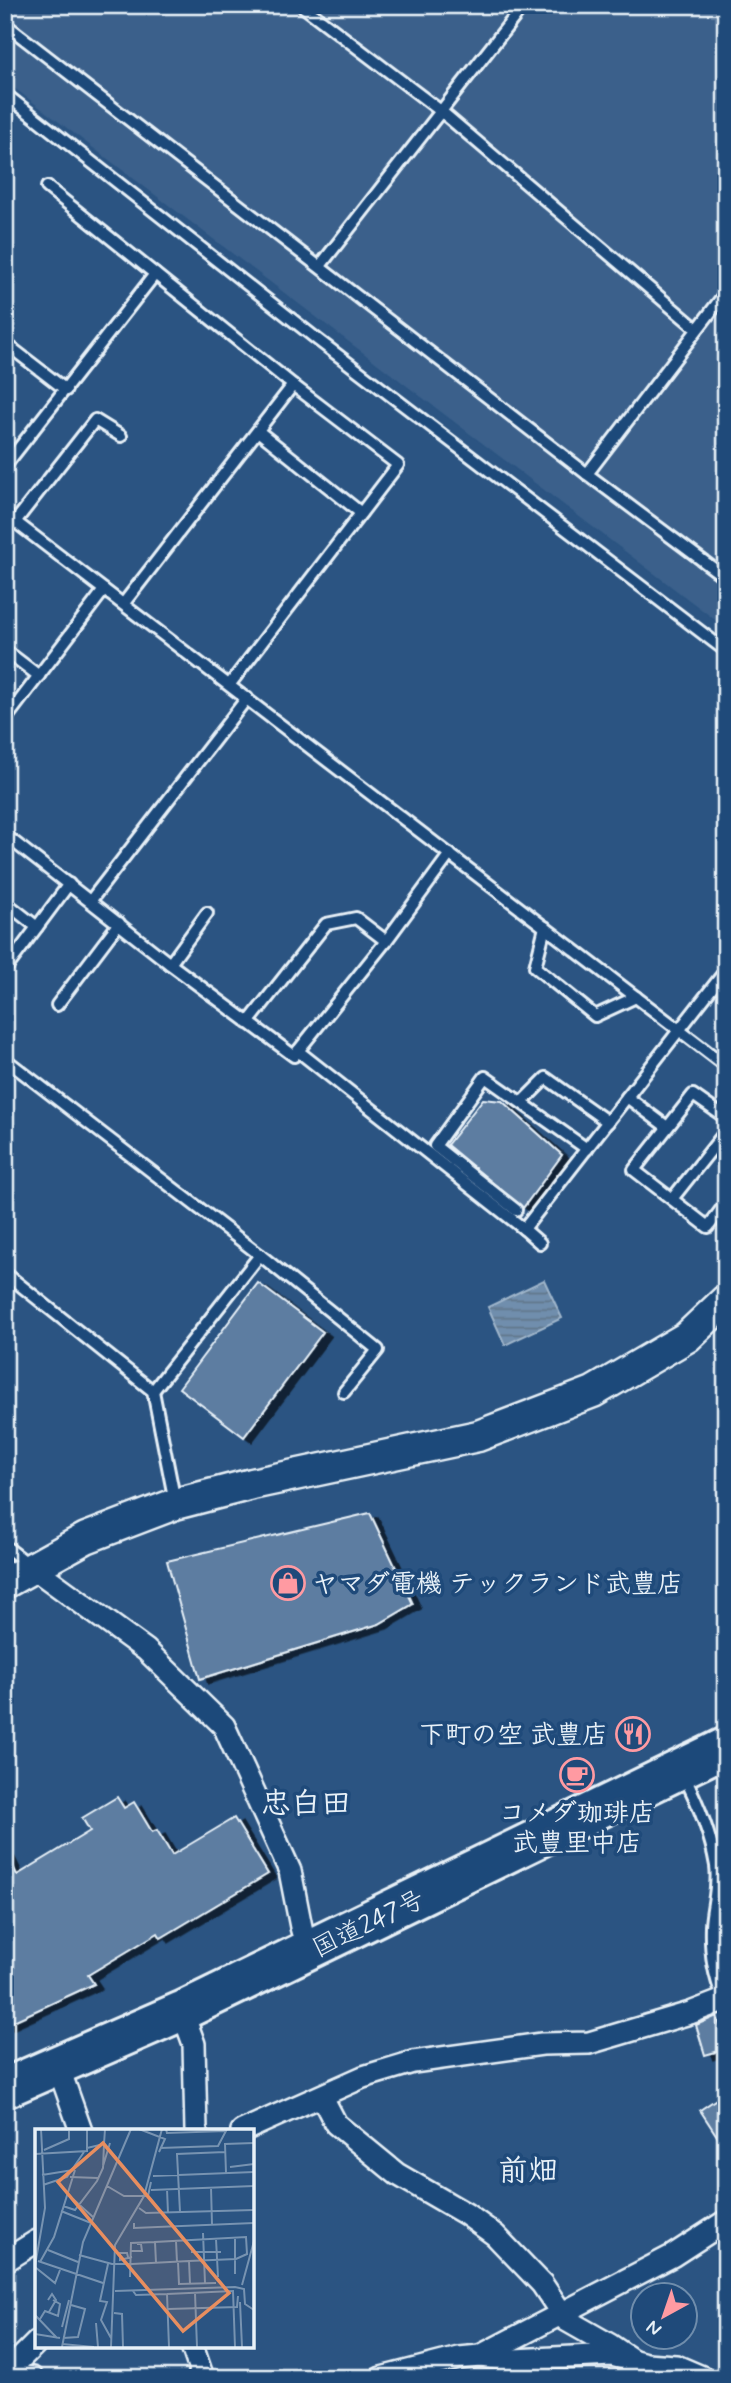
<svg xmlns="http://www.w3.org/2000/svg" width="731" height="2383" font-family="Mynerve,'Klee One',sans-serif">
<defs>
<pattern id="water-rules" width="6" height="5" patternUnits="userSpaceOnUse" patternTransform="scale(1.75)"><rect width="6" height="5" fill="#708ead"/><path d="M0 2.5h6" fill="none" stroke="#61768a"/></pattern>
<filter id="shadow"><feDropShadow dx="8" dy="4.5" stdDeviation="0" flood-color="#0009"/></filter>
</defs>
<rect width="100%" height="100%" fill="#2b5482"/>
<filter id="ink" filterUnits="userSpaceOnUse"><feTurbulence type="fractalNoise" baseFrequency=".0143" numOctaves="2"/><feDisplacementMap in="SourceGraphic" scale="14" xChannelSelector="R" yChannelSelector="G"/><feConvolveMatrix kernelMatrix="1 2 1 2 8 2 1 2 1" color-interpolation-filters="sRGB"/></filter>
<g filter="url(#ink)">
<polygon fill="#3a608b" points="5,5 726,5 726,628 5,81"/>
<polygon fill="url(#water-rules)" stroke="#a0b6cb" stroke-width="2" points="544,1280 562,1318 505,1345 488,1307"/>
<g fill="#5d7da1" stroke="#e8f1f8" stroke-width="2" filter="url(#shadow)">
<polygon points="483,1099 502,1101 562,1155 523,1208 447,1145"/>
<polygon points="258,1283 323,1332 244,1437 179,1388"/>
<polygon points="370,1513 413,1604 379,1624 200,1679 167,1561"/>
<polygon points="117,1797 124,1808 134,1802 152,1832 157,1830 172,1855 234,1818 268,1874 161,1938 158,1933 88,1975 94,1984 5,2025 5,1850 17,1875 90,1831 82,1818"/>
<polygon points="717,2016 726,2049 705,2055 696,2025"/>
<polygon points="718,2098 726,2104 726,2130 717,2136 700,2110"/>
</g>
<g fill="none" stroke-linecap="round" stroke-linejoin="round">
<g stroke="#e8f1f8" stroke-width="16">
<g id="lane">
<polyline points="301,5 442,112 697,329"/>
<polyline points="5,24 587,474"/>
<polyline points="5,94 318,340 726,651"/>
<polyline points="47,187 293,385 398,465 230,684"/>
<polyline points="320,266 524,5"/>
<polyline points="726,292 587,474 726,578"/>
<polyline points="5,343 66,390"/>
<polyline points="258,431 361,513"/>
<polyline points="5,466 155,274"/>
<polyline points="5,514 726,1066"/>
<polyline points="15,522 95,420 121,436"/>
<polyline points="124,603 293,385"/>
<polyline points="5,650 39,676"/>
<polyline points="5,720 104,590"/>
<polyline points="5,835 170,964 294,1056 386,941 450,854"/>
<polyline points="91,900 247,698"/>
<polyline points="5,902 37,927"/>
<polyline points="545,927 535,967 595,1016 636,997"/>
<polyline points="170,964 207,913"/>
<polyline points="8,966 69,884"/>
<polyline points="57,1005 119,923"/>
<polyline points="248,1023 326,924 356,918 386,941"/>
<polyline points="298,1051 524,1229 726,970"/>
<polyline points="5,1059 260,1255 378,1350 344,1392"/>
<polyline points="627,1097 667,1127"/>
<polyline points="522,1102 546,1078 608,1122"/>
<polyline points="726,1124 723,1116 693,1095 634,1170 708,1227 726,1203"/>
<polyline points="672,1199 726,1131"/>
<polyline points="516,1210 435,1146 485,1077 587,1149"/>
<polyline points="524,1229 540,1243"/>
<polyline points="5,1273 153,1391 175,1502"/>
<polyline points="153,1391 260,1255"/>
<polyline points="5,1546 31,1566"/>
<path d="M683 1774C697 1801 711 1836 716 1866 719 1887 712 1906 711 1926 710 1955 714 1975 724 2001"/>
<polyline points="725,2095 726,2094"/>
</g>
</g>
<g stroke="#e8f1f8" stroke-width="26">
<g id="street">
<polyline points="32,1567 146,1650 224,1726 290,1871 301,1927 308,1952"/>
<polyline points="182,2011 194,2044 196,2131"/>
<polyline points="58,2066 81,2131"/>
<polyline points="322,2097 336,2124 397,2174 466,2214 495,2235 542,2284 566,2320 610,2345 632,2360"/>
<polyline points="242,2131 363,2077 413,2062 542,2044 589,2043 690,2013 726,1999"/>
<polyline points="5,2261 37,2241"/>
<polyline points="192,2346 203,2378"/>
<polyline points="480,2356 672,2256 726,2221"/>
<polyline points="5,2374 37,2342"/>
<polyline points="5,2376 32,2378"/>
<polyline points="381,2378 459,2358 480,2356 514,2360 612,2355 646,2364 676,2366 704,2378"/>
</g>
</g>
<g stroke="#e8f1f8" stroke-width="35">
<polyline id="secondary" points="5,1583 86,1538 175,1504 252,1484 478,1436 593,1392 687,1337 726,1300"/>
</g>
<g stroke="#e8f1f8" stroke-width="44">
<polyline id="highway" points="5,2088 182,2011 726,1747"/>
</g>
<use href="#lane" stroke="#1f4a7a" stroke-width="10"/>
<use href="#street" stroke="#1f4a7a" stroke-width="21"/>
<use href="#secondary" stroke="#1f4a7a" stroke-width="30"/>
<use href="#highway" stroke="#1f4a7a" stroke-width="38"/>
</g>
</g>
<defs>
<g id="shop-ring" transform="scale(1.75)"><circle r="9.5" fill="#1f4a7a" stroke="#ff9aa2" stroke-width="1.5"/><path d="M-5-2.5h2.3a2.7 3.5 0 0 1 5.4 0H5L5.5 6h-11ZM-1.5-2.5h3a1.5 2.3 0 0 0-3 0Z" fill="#ff9aa2"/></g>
<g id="restaurant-ring" transform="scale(1.75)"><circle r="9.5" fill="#1f4a7a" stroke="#ff9aa2" stroke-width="1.5"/><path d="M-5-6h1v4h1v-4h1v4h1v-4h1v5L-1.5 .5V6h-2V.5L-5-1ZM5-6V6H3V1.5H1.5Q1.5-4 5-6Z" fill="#ff9aa2"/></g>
<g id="cafe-ring" transform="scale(1.75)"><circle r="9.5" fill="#1f4a7a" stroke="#ff9aa2" stroke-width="1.5"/><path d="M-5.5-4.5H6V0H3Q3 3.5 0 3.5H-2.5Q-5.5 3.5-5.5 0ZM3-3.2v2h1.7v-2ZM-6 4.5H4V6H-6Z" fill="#ff9aa2"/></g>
</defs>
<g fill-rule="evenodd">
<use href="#shop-ring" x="288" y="1583"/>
<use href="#restaurant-ring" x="633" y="1734"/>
<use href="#cafe-ring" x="577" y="1775"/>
</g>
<g text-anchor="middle" stroke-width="7" stroke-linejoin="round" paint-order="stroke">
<g font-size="26" font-weight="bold" fill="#e8f1f8" stroke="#1f4a7a" text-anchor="start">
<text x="312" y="1592">ヤマダ電機 テックランド武豊店</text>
<text x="608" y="1743" text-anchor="end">下町の空 武豊店</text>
<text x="577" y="1821" text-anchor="middle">コメダ珈琲店<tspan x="577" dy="30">武豊里中店</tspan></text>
</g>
<g font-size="26" fill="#e8f1f8" stroke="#1f4a7a">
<text transform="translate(368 1923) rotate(-26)" y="9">国道247号</text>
</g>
<g font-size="30" font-weight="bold" fill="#e8f1f8" stroke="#1f4a7a">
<text x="306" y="1813">忠白田</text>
<text x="528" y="2180">前畑</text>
</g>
</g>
<g transform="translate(35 2129)">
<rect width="219" height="219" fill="#2b5482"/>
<path fill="none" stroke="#7793b1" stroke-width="2" d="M104 0 130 10 124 23M131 0 132 4 191 2M52 19 69 15 70 0M125 19 183 17 192 0M9 21 34 10V2M0 25 52 22V0H32M68 37 75 14M195 38 219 35M191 44 190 15 219 14M7 46 38 41M118 47 219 43M35 48 63 49M8 56 32 48 49 23M72 57 89 67H113L116 53M176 58 177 96M132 60 133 84M116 61 219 57M38 70 58 88M28 77 40 81 62 52 68 39 69 15M104 79 111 84 219 81M26 82 56 94M145 83 142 25 190 23M99 94V99L219 94M168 104 170 154M181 110 183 148M141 112 142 133M13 121 43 133M96 122H107L106 115H102M156 123H186M44 126 77 135H97L154 132 201 130 212 125 211 108 120 113 121 134M93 128 92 124H85V131L97 128M3 132 68 154M154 132 155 155M5 133 19 108 40 41M143 133 144 155 181 154M73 135 65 172 72 173 66 191 76 209M0 137 10 79 6 0M0 138 20 154 25 141M200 145V109M95 148 96 114 120 113M207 156 219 112M80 162 200 158 209 160 210 175 219 181M98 162 101 166 132 165 134 218M160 164 162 218M132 165 198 162 200 218M13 171 17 165 21 171 14 183M205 173 207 218M133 180 202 178 203 167M79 184 87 185 88 218M0 186 22 209M5 190 10 182 23 187 25 175 18 171M61 194 63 218M27 198 34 171M0 205 25 209M28 209 43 208 50 180 36 176M27 215 59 218M27 218 48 113 96 0M76 218 80 116 109 67 127 0"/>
<path fill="#e88e5f" fill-opacity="0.15" stroke="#e88e5f" stroke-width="3.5" d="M68 14 194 164 148 202 23 53Z"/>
<rect width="219" height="219" fill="none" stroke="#e8f1f8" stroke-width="3.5"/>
</g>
<rect width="731" height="2383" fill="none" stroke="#1f4a7a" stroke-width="28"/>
<rect x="14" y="14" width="703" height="2355" fill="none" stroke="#e8f1f8" stroke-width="2.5" filter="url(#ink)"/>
<g transform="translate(664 2316) rotate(220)"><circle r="33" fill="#1f4a7a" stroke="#6f8dac" stroke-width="2"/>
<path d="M0-5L12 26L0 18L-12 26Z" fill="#ff9aa2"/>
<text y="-10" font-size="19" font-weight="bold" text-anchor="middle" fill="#e8f1f8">N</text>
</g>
</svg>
